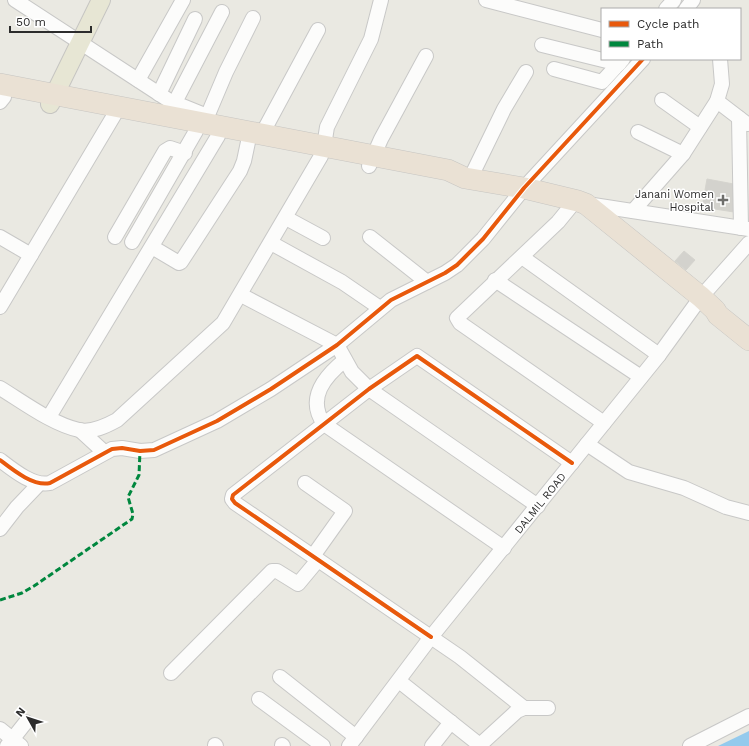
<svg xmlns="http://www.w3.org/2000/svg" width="749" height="746" font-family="'Work Sans',sans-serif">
<rect width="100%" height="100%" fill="#eae9e2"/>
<polygon fill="#94caed" points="749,731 749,746 718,746"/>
<g fill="#d3d2cd" stroke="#d5d4ce">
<polygon points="707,179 739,185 734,212 702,207"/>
<polygon points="684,251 695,260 686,270 675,261"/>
</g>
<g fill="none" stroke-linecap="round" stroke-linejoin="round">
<g stroke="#c8c8c7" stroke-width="16">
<g id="minor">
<polyline points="15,0 170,101 207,116"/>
<polyline points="486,0 602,30"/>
<polyline points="666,9 674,0"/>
<polyline points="686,9 693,0"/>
<polyline points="542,45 619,64"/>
<polyline points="554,69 602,82 623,59"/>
<polyline points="138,80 183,0"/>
<polyline points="159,94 195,19"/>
<polyline points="662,100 700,127"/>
<polyline points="717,101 747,124"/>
<polyline points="0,102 4,97"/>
<polyline points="174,104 222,12"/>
<polyline points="739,118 741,228"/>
<polyline points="204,124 226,72 253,18"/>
<polyline points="638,132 683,154"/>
<polyline points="262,134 318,30"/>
<polyline points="324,146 327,127 371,39 381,0"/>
<polyline points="369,166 381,139 426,56"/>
<polyline points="470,179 504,109 526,72"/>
<polyline points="576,200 558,222 457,318 460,323 604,423"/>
<polyline points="587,204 749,229"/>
<polyline points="633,211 683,154 717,101 722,84 720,59"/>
<polyline points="286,218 323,238"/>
<polyline points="0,237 31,255"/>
<polyline points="115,237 165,151 170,148 185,153"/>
<polyline points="370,237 427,282"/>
<polyline points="132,242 196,131"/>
<polyline points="271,243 342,282 380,308"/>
<polyline points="152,247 179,263 181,262 240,171 244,161 248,142"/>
<polyline points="522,257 659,355"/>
<polyline points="495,280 641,377"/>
<polyline points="241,295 337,345 352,372 369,389 538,506"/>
<polyline points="0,307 119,107"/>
<path d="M345 360C325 376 306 398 324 424L504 548"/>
<path d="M0 388C23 402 52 424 79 430 92 433 106 426 117 420L223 323 321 156"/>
<polyline points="49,417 218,136"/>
<polyline points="80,430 104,452"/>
<polyline points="587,444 629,472 684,488 726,507 749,513"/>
<path d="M0 460C13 470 34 487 50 483L112 449 122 448 140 451 154 450 217 421 271 389 337 345 391 300 445 273 457 265 483 239 524 188 643 59"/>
<polyline points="305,483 345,511 313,556"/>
<polyline points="0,529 17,507 39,484"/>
<polyline points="171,673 272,571 277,571 298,584 318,560"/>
<polyline points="280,677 356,737"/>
<polyline points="399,681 481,746"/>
<polyline points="259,699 323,746"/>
<polyline points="524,708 460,657 235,503 232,499 233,495 369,389 417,356 572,463"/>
<polyline points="0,729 21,746"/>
<polyline points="215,745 216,746"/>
<polyline points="282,745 283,746"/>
<polyline points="480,745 517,711 524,708 548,708"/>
<polyline points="7,746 26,722"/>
<polyline points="349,746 431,637 659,355 701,297 749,243"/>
<polyline points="432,746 451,722"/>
<polyline points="690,746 749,716"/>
</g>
</g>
<g stroke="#c6c5c2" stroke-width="20">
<polyline id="major" points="50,104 101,0"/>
</g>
<g stroke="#c6c5c2" stroke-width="22">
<polyline id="highway" points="0,84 448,170 465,178 524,188 578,201 586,204 701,297 715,310 718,315 749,340"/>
</g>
<use href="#minor" stroke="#fcfcfb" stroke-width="14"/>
<use href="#major" stroke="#e7e6d4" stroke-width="18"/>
<use href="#highway" stroke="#eae1d4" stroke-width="21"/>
<polyline stroke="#00873e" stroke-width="3" stroke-dasharray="6 3" stroke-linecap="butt" points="0,600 22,593 34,586 132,519 133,514 128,497 139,475 140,451"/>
<g stroke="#fff" stroke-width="6">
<g id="cycleway">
<path d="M0 460C13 470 34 487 50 483L112 449 122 448 140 451 154 450 217 421 271 389 337 345 391 300 445 273 457 265 483 239 524 188 643 59"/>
<polyline points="431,637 235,503 232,499 233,495 369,389 417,356 572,463"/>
</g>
</g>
<use href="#cycleway" stroke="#e8590c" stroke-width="4"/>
</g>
<path fill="#6e6e6c" stroke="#fff" stroke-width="1.5" d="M721 194h4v4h4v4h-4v4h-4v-4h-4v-4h4z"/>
<g text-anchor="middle" stroke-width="3" stroke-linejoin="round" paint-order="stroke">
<g font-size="11" fill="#2c2c2c" stroke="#fff" text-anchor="end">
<text x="714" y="198">Janani Women<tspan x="714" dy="13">Hospital</tspan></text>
</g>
<g font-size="11" fill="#2c2c2c" stroke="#fff">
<text transform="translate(540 503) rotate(-51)" y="4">DALMIL ROAD</text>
</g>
</g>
<rect x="601" y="8" width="140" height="52" fill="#ffffff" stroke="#ababab"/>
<rect x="609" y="21" width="20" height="6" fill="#e8590c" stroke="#ababab"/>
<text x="637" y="28" font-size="12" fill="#2c2c2c">Cycle path</text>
<rect x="609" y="41" width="20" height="6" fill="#00873e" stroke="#ababab"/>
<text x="637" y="48" font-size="12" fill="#2c2c2c">Path</text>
<g transform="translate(28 718) rotate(309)" stroke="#ffffff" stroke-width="3" paint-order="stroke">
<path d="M0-3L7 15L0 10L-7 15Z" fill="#2c2c2c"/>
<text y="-6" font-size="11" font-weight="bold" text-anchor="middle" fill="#2c2c2c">N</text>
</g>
<path d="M10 26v6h81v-6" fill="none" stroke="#2c2c2c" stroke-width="2"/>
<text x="16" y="26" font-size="12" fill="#2c2c2c" stroke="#ffffff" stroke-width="3" paint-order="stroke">50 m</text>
</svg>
